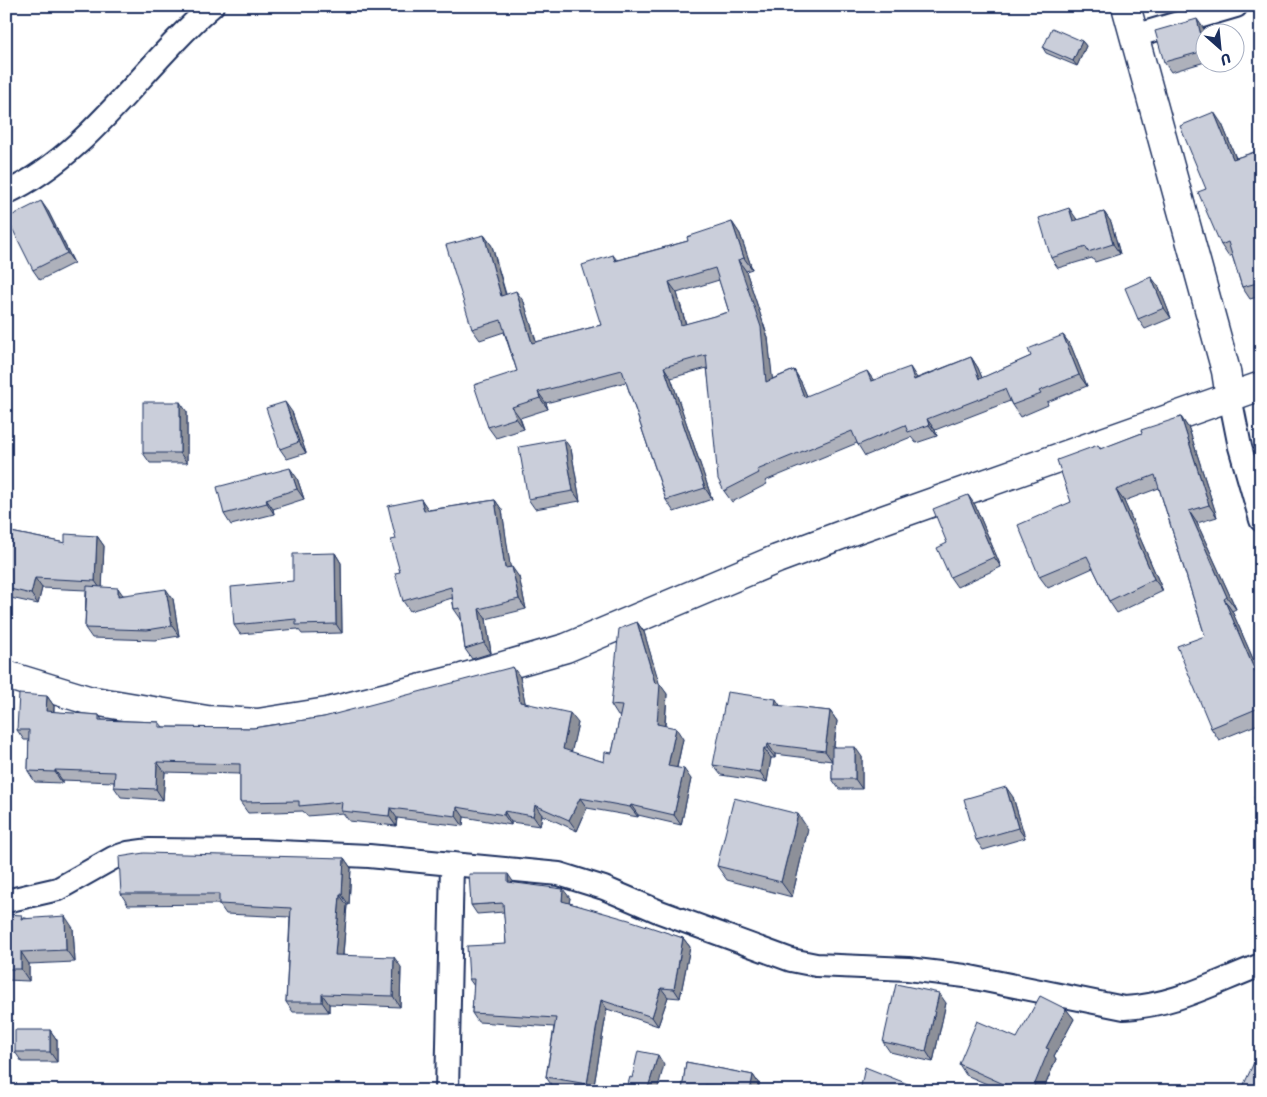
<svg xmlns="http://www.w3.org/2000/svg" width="1267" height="1097" font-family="Sriracha,sans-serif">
<rect width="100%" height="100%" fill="#fff"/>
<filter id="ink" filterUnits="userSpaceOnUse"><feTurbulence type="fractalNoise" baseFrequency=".02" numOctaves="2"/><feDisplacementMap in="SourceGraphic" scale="10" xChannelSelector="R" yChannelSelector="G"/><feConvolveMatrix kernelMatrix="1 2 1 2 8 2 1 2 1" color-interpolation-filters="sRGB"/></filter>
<g filter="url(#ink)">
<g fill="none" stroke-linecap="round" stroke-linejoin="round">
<g stroke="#1b2f5e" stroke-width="26">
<g id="minor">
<polyline points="1134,36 1236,6"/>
<path d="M6 193C90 154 142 66 212 6"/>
<polyline points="1230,397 1240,447 1261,520"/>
<path d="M452 864 559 874 604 888 660 912 791 960 816 965 908 969 965 976 1124 1008C1176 1005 1213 983 1261 965"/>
<polyline points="6,901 58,889 113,858 128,853 150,850 256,851 369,856 452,864 447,1091"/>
</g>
</g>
<g stroke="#1b2f5e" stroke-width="31">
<g id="tertiary">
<polyline points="1126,6 1226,371 1230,397"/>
<polyline points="6,675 88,700 207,720 258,723 327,712 462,678 566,648 777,559 860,528 1261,386"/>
</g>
</g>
<use href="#minor" stroke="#fff" stroke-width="22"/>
<use href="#tertiary" stroke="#fff" stroke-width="28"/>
</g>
<g fill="#aeb1bb" stroke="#1b2f5e" fill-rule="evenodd">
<polygon points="1204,29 1205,32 1205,62 1171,72 1164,62"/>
<polygon points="1082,41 1086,46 1077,66 1046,53 1043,48"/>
<polygon points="1222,124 1236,158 1261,150 1261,296 1250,299 1242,287 1232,255 1229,257 1221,245 1206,189"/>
<polygon points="48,211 74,263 40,280 33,270"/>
<polygon points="1104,212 1111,222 1120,254 1095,262 1092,258 1058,268 1051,258 1076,218 1077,220"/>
<path d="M732 222 740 234 752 269 746 271 768 338 772 379 794 370 801 382 807 396 874 380 917 378 971 357 978 368 982 378 1031 356 1063 335 1071 346 1087 386 1047 402 1048 405 1020 417 1012 405 1010 401 935 430 937 436 916 443 911 437 865 456 857 443 765 481 767 484 732 502 724 491 707 368 671 378 712 499 674 512 666 500 626 382 546 403 548 409 520 418 524 429 496 438 488 427 517 371 504 332 480 340 472 329 484 235 492 246 506 294 524 302 536 342 601 325 613 255 617 260 688 241ZM719 280 729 312 686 324 677 293Z"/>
<polygon points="1151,277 1159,287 1171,318 1145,329 1138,319"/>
<polygon points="187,412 187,463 150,463 143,453"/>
<polygon points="292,412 306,453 287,459 280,449"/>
<polygon points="1181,417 1189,429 1217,517 1197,523 1236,609 1232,611 1261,677 1261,723 1219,740 1211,728 1205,636 1159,488 1124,501 1163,591 1117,613 1109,601 1093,568 1048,588 1039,576 1071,502 1098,445 1101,449 1142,433"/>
<polygon points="571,449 580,501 535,509 528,499"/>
<polygon points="297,478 304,499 273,509 274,514 231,525 224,514"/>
<polygon points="421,499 428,510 495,500 502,510 510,567 519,577 526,609 486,619 491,653 472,659 465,649 461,619 454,609 452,598 410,611 403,601 396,539"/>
<polygon points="975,505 1001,567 957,587 950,577 947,543"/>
<polygon points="6,531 65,543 97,536 104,546 102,587 123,595 173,599 179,636 155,640 92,638 85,628 86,590 42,588 38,604 6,597"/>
<polygon points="335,553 341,563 342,633 302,634 298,629 240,634 234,625 293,581"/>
<polygon points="637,622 644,632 659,684 667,694 665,726 683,739 677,768 691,779 681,825 638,815 638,817 587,808 577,831 542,815 540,826 511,822 511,825 464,817 463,826 397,818 396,826 349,821 343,813 307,816 303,811 248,813 240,802 240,774 165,772 163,800 121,797 114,787 114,782 62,780 62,783 35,782 28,771 29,740 24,740 17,730 47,696 54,706 54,712 99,715 102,720 159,722 163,727 253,728 324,717 520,677 525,703 578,723 571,752 604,762 612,753 620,716 618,716 611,705"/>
<polygon points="780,706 830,711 837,721 834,747 862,757 862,789 839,789 832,779 832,761 775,754 775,758 771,758 767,782 721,775 713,765"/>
<polygon points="1013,797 1025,838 983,850 976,840"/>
<polygon points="808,829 792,897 727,880 717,866"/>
<polygon points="344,858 351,868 349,905 347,905 343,955 401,967 400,1007 329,1004 329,1012 293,1012 286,1002 290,917 226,914 219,904 128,905 121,894"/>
<polygon points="570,898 569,903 683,938 690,947 680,998 668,997 658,1026 607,1009 593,1091 581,1091 552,1086 546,1077 554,1027 478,1022 472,1013 474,986 469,979 506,944 504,912 477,914 471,905"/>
<polygon points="6,914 73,928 75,962 29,964 29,981 6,980"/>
<polygon points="946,1003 933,1062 890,1052 883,1042"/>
<polygon points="1066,1009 1074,1019 1054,1056 1056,1059 1043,1091 1003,1091 966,1075 959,1064 1017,1038"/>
<polygon points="50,1030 57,1040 57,1062 22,1062 15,1052"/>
<polygon points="686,1062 753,1075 759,1084 758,1091 682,1091"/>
</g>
<g fill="#8d9099" stroke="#1b2f5e">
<polygon points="48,6 54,6 51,11"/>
<polygon points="1197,19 1204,29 1205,32 1204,48"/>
<polygon points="1082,41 1086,46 1077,66 1073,61"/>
<polygon points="1214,112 1222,124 1241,171 1233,159"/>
<polygon points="41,201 48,211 74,263 67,253"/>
<polygon points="1069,208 1076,218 1080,231 1073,221"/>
<polygon points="1104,212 1111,222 1120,254 1113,244"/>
<polygon points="732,222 740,234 752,269 744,258"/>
<polygon points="484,235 492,246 509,307 501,296"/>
<polygon points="738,260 746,271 768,338 774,393 766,382"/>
<polygon points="1151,277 1159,287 1171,318 1164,308"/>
<polygon points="669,282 677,293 689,336 681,325"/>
<polygon points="516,291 524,302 540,354 532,343"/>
<polygon points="1063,335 1071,346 1087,386 1079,375"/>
<polygon points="971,357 978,368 987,390 979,379"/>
<polygon points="664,367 671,378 712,499 705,488"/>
<polygon points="910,367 917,378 914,380"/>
<polygon points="794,370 801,382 812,408 804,397"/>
<polygon points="867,371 875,382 871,381"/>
<polygon points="538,392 546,403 548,409 540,398"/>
<polygon points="180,402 187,412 187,463 180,453"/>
<polygon points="285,402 292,412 306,453 299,442"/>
<polygon points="512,407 520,418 524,429 516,418"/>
<polygon points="1181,417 1189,429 1217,517 1209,505"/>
<polygon points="927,419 935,430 937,436 929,425"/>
<polygon points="564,439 571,449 580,501 573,491"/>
<polygon points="290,468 297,478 304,499 297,489"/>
<polygon points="1116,490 1124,501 1163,591 1154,579"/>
<polygon points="968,495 975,505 1001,567 994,557"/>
<polygon points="266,499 273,509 274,514 267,503"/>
<polygon points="421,499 428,509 430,521 424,511"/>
<polygon points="495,500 502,510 512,578 505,568"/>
<polygon points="1189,511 1197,523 1236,609 1227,597"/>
<polygon points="97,536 104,546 102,591 95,581"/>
<polygon points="335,553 341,563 342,633 336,624"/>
<polygon points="512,567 519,577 526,609 519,599"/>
<polygon points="35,578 42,588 38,604 31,594"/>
<polygon points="118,588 125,598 118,596"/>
<polygon points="166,589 173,599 179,636 172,626"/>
<polygon points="1224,599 1232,611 1261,677 1261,685"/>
<polygon points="479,609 486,619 491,653 484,643"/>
<polygon points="637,622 644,632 660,686 660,684 667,694 664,735 657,724 655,683"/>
<polygon points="513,667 520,677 527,712 520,702"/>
<polygon points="47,696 54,706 53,722 46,711"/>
<polygon points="776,699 783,710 775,705"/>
<polygon points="830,711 837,721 832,761 825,751"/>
<polygon points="570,713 578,723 570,759 563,749"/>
<polygon points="676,728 683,739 675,776 668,766"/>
<polygon points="768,744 775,754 775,758 767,748"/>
<polygon points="855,747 862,757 862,789 855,779"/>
<polygon points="764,748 771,758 767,782 760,772"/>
<polygon points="157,762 165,772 163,800 156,789"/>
<polygon points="684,769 691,779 681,825 674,815"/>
<polygon points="55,770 62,780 62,783 55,772"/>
<polygon points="6,771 11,778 9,804 6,800"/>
<polygon points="1006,787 1013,797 1025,838 1018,828"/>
<polygon points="580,798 587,808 577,831 569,820"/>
<polygon points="535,805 542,815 540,826 533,816"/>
<polygon points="631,805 638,815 638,817 630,807"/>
<polygon points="457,807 464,817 463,826 456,816"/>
<polygon points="390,808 397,818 396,826 389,816"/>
<polygon points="504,811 511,822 511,825 504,815"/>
<polygon points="798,814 808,829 792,897 781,882"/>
<polygon points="344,858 351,868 349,905 342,895"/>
<polygon points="508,874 514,883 508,882"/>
<polygon points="563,889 570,898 568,910 562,901"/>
<polygon points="340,895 347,905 342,965 335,955"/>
<polygon points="65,916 73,928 75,962 66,950"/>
<polygon points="683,938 690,947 680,998 674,989"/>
<polygon points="21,952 29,964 29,981 21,969"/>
<polygon points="394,957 401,967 400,1007 393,996"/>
<polygon points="661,988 668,997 658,1026 652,1017"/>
<polygon points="939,993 946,1003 933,1062 926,1051"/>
<polygon points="322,994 329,1004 329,1012 322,1002"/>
<polygon points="601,1000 607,1009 593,1091 592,1091 587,1084"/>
<polygon points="1066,1009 1074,1019 1054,1056 1056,1059 1043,1091 1032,1091 1046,1048"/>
<polygon points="50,1030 57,1040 57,1062 50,1052"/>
<polygon points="658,1055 664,1065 657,1091 647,1091"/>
<polygon points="753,1075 759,1084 758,1091 750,1091"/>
<polygon points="705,1085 709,1091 704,1091"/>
</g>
<g fill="#caceda" stroke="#1b2f5e" fill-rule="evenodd">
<polygon points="1197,19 1204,48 1204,51 1164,62 1155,31"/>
<polygon points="1052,28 1082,41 1073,61 1043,48"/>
<polygon points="1214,112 1233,159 1261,150 1261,282 1242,287 1228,242 1221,245 1198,192 1206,189 1180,126"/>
<polygon points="41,201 67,253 33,270 7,218"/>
<polygon points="1069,208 1073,221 1104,212 1113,244 1088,252 1086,247 1051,258 1039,218"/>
<path d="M732 222 744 258 738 260 761 327 766 382 794 370 804 397 867 371 871 381 910 367 914 380 971 357 979 379 1031 356 1028 349 1063 335 1079 375 1039 391 1041 394 1012 405 1005 389 927 419 929 425 908 432 905 425 858 445 852 431 757 470 759 473 724 491 718 479 706 355 664 367 705 488 666 500 622 370 538 392 540 398 512 407 516 418 488 427 474 385 517 371 501 320 472 329 446 245 484 235 501 296 516 291 532 343 601 325 582 265 613 255 615 261 688 241 687 237ZM715 268 729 312 681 325 669 282Z"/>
<polygon points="1151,277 1164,308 1138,319 1125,288"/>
<rect x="143" y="402" width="37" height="51"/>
<polygon points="285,402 299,442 280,449 266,408"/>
<polygon points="1181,417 1209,505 1189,511 1227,597 1224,599 1261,685 1261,707 1211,728 1177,646 1205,636 1155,475 1116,490 1154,579 1109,601 1087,556 1039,576 1018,525 1071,502 1057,460 1098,445 1100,449 1142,433 1141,430"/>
<polygon points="564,439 573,491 528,499 519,447"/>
<polygon points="290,468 297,489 266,499 267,503 224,514 217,487"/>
<polygon points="968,495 994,557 950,577 937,548 947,543 933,509"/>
<polygon points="421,499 424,511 495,500 505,568 512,567 519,599 479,609 484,643 465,649 460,608 454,609 451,587 403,601 395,573 400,572 391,540 396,539 388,506"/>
<polygon points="6,531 65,543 65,534 97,536 95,581 35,578 31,594 6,588"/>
<polygon points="335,553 336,624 296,625 296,619 234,625 231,587 293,581 293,554"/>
<polygon points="87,586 118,588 118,596 166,589 172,626 147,630 85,628"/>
<polygon points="637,622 655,683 660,684 657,724 676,728 668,766 684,769 674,815 631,805 630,807 580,798 569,820 535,805 533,816 504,811 504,815 457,807 456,816 390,808 389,816 341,811 342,802 299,806 299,801 240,802 240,764 157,762 156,789 114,787 115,772 55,770 55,772 28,771 29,730 17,730 19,694 47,696 46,711 99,715 99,720 159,722 159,727 253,728 324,717 513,667 520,702 570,713 563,749 604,762 605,752 612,753 622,706 611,705 619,629"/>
<polygon points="727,692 776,699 775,705 830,711 825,751 768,744 767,748 764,748 760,772 713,765"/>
<rect x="832" y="747" width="23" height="32"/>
<polygon points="1006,787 1018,828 976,840 964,799"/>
<polygon points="1261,794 1261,810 1254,797"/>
<polygon points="734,798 798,814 781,882 717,866"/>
<polygon points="144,853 344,858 342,895 340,895 335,955 394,957 393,996 322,994 322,1002 286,1002 291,908 219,904 219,894 121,894 119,857"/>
<polygon points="469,874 508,874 508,882 563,889 562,901 629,920 683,938 674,989 661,988 652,1017 601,1000 587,1084 546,1077 556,1018 472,1013 474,979 469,979 467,946 506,944 503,903 471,905"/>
<polygon points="6,914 22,915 21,919 65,916 66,950 21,952 21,969 6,969"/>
<polygon points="896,984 939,993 926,1051 883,1042"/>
<polygon points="1040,996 1066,1009 1046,1048 1049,1049 1032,1091 1019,1091 959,1064 977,1021 1017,1038"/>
<rect x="15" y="1030" width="35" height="22"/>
<polygon points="1261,1047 1261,1091 1241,1091"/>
<polygon points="638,1051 658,1055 647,1091 626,1091 630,1077 632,1078"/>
<polygon points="686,1062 753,1075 750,1091 705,1085 704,1091 682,1091"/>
<polygon points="865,1067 918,1088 917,1091 860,1091"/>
</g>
</g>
<rect width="1267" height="1097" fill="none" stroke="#fff" stroke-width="25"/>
<rect x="12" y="12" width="1242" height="1072" fill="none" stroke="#1b2f5e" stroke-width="2" filter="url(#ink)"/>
<g transform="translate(1220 48) rotate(153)"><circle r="24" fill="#ffffff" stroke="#a4acbf"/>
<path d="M0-4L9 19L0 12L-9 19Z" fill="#1b2f5e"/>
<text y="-8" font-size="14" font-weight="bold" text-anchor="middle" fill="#1b2f5e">U</text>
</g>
</svg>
